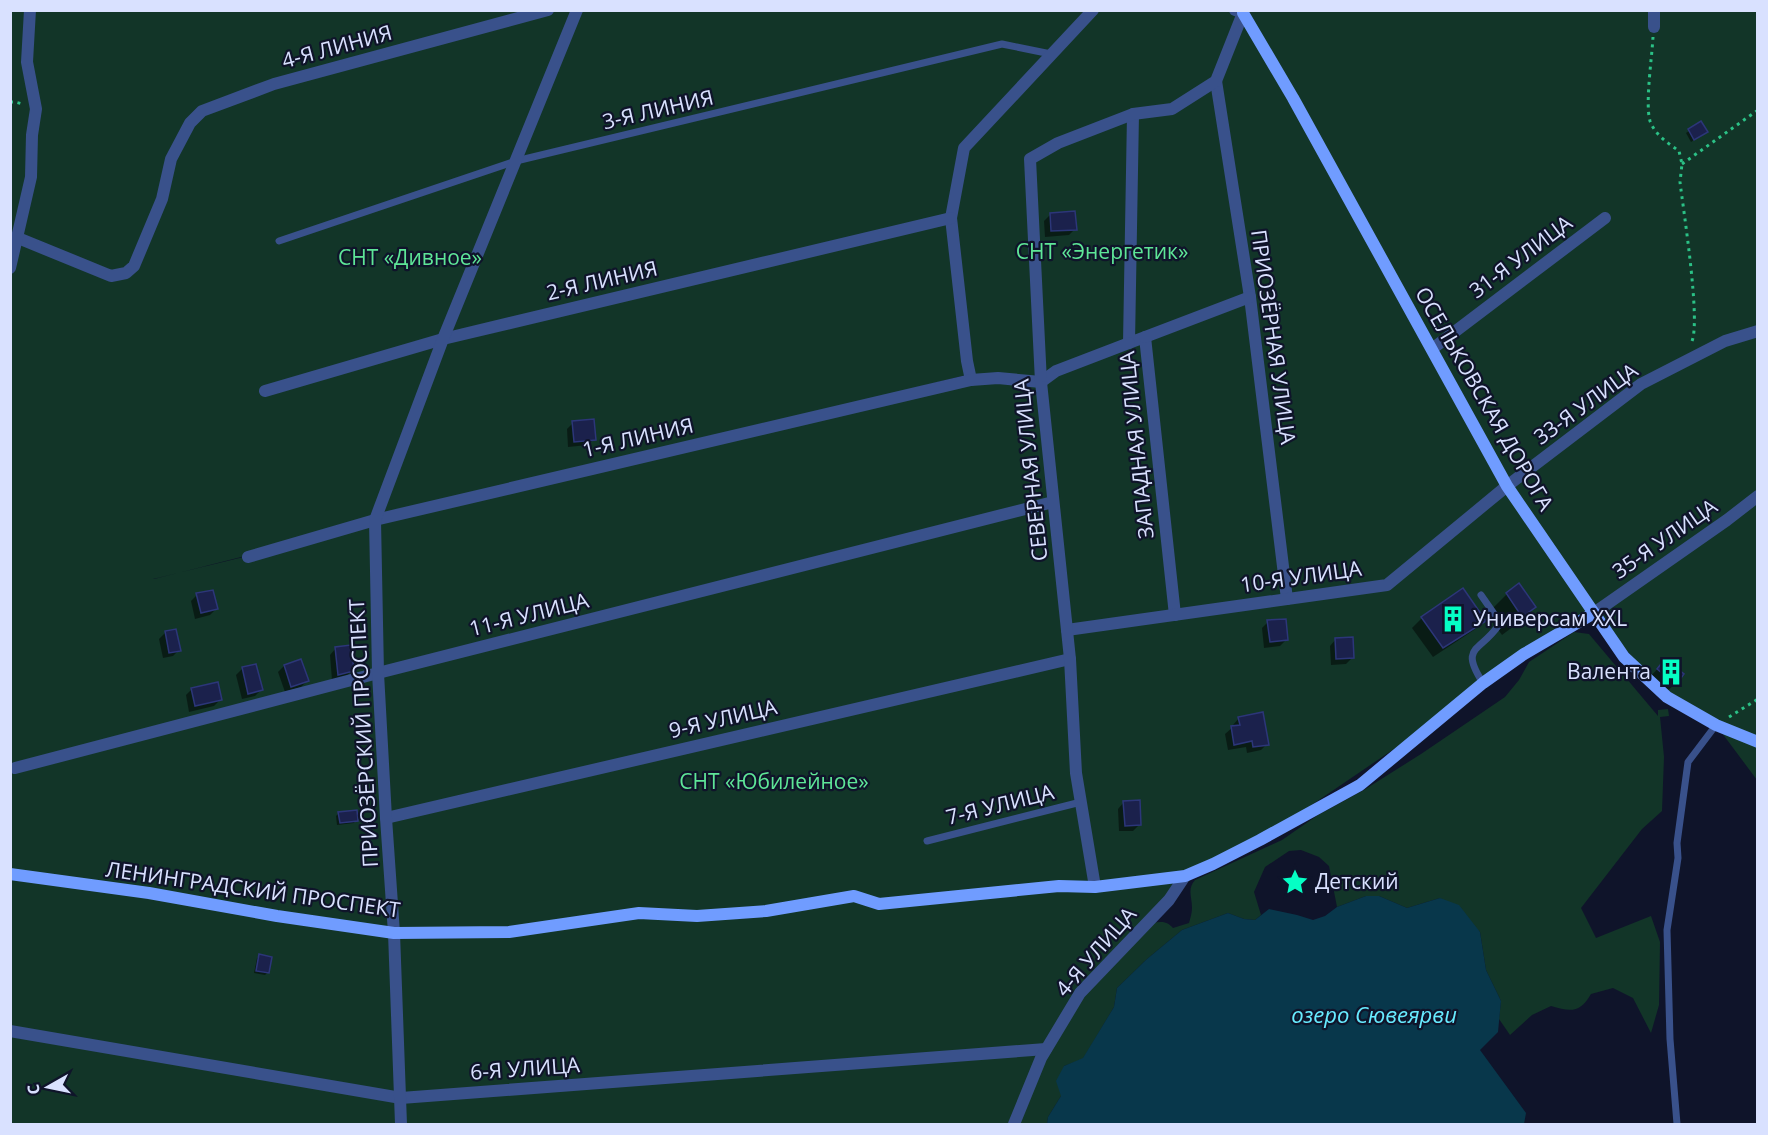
<svg xmlns="http://www.w3.org/2000/svg" width="1768" height="1135" font-family="'Open Sans',sans-serif">
<rect width="100%" height="100%" fill="#0f142a"/>
<path fill="#123528" fill-rule="evenodd" d="M10 11H1757V780L1716 725 1667 697 1594 613 1260 840 1185 876 1145 926C1156 922 1165 919 1173 928L1189 923C1190 919 1192 913 1192 908 1192 897 1187 889 1195 880L1282 840 1318 815 1364 790 1421 754 1505 697 1519 680 1529 662 1574 632 1589 634 1658 716V710L1668 709 1669 716 1660 717 1664 757 1662 811 1642 829 1581 908 1596 938 1651 916 1660 942 1659 1005 1651 1033 1633 998 1613 988 1591 994C1580 1013 1571 1012 1551 1006L1532 1015 1510 1035 1499 1019 1501 1001 1486 970 1480 932 1440 898 1407 908 1379 896H1366L1337 907 1329 866 1319 857 1301 850 1289 851 1265 867 1254 892 1261 915 1255 920 1244 919 1228 913 1182 930 1147 959 1117 988 1114 1007 1083 1059 1064 1066 1061 1096 1048 1117 1047 1124H11ZM966 375 971 380 153 579H154Z"/>
<polygon fill="#08374b" points="1366,896 1379,896 1407,908 1440,898 1459,905 1480,932 1486,970 1501,1001 1498,1032 1480,1050 1526,1113 1524,1124 1047,1124 1048,1117 1061,1096 1056,1081 1064,1066 1083,1058 1114,1007 1117,988 1147,959 1182,930 1228,913 1244,919 1255,920 1269,909 1297,915 1313,920 1325,916 1337,907"/>
<g fill="#0007">
<polygon points="1701,123 1704,134 1691,142 1686,133"/>
<polygon points="1050,215 1075,229 1069,235 1045,237 1044,221"/>
<polygon points="573,423 594,439 588,445 568,447 567,429"/>
<polygon points="1519,585 1534,607 1514,626 1502,635 1487,614 1507,594"/>
<polygon points="1463,591 1484,621 1474,630 1433,657 1412,628 1421,619"/>
<polygon points="197,595 216,609 210,615 195,619 191,601"/>
<polygon points="1268,622 1286,640 1280,646 1264,648 1262,628"/>
<polygon points="165,633 179,650 173,656 163,658 159,639"/>
<polygon points="1336,639 1353,657 1346,664 1331,665 1330,646"/>
<polygon points="336,648 352,670 346,677 332,680 330,655"/>
<polygon points="1665,661 1675,684 1665,693 1648,679"/>
<polygon points="284,666 307,681 301,687 285,692 278,672"/>
<polygon points="243,668 261,690 255,696 242,699 236,675"/>
<polygon points="192,689 220,700 214,706 189,712 186,695"/>
<polygon points="1239,718 1267,744 1261,750 1247,753 1246,747 1228,750 1225,734 1233,727 1233,725"/>
<polygon points="1124,802 1140,824 1133,831 1119,831 1118,809"/>
<polygon points="339,813 356,820 354,823 337,825 336,816"/>
<polygon points="260,956 268,972 265,975 254,973 257,958"/>
</g>
<g fill="#1b214c" stroke="#2c3679" stroke-width="1.5">
<polygon points="1701,121 1708,132 1694,140 1688,129"/>
<polygon points="1075,211 1077,230 1051,231 1050,213"/>
<polygon points="594,419 596,440 574,442 572,421"/>
<polygon points="1519,583 1536,607 1522,617 1506,593"/>
<polygon points="1463,588 1486,621 1443,648 1421,617"/>
<polygon points="213,590 218,609 201,613 196,593"/>
<polygon points="1286,619 1288,640 1270,642 1267,620"/>
<polygon points="176,629 181,651 169,653 165,631"/>
<polygon points="1353,637 1354,658 1336,659 1335,638"/>
<polygon points="351,645 354,671 338,675 335,647"/>
<polygon points="301,659 309,681 291,687 284,665"/>
<polygon points="1665,659 1684,674 1676,685 1657,669"/>
<polygon points="256,664 263,690 248,694 242,667"/>
<polygon points="218,682 222,700 195,706 191,688"/>
<polygon points="1263,712 1269,745 1253,747 1252,741 1234,745 1231,726 1240,725 1238,717"/>
<polygon points="1140,800 1141,825 1125,826 1123,801"/>
<polygon points="357,810 358,821 340,823 338,812"/>
<polygon points="259,954 272,957 269,973 256,971"/>
</g>
<g fill="none" stroke-linecap="round" stroke-linejoin="round">
<g stroke="#2bc186" stroke-width="3" stroke-dasharray="3 4.5" stroke-linecap="butt">
<path d="M1653 37C1652 57 1645 104 1650 121 1655 135 1668 143 1679 151L1682 164 1680 182C1683 208 1702 327 1691 343"/>
<polyline points="10,102 15,102 23,104"/>
<polyline points="1682,164 1758,110"/>
<polyline points="1729,717 1758,699"/>
</g>
<g stroke="#39518b" stroke-width="7">
<polyline points="279,241 516,161 1002,44 1051,54"/>
<path d="M1481 595 1497 618 1498 626C1480 652 1459 646 1483 683"/>
<polyline points="927,841 1081,802"/>
<polyline points="1677,1124 1670,1039 1667,930 1678,858 1677,843 1688,762 1716,725"/>
</g>
<g stroke="#39518b" stroke-width="12">
<polyline points="1654,27 1654,10"/>
<polyline points="1216,81 1250,297 1287,599"/>
<polyline points="1133,114 1129,343 1145,337 1175,615"/>
<polyline points="18,238 111,276 126,273 134,266 162,199 171,159 190,123 202,111 274,84 548,10"/>
<polyline points="10,268 31,177 32,135 36,109 27,62 30,10"/>
<polyline points="1145,337 1250,297"/>
<polyline points="1432,349 1605,218"/>
<polyline points="971,380 967,361 951,218 964,148 1093,10"/>
<polyline points="265,391 443,339 951,218"/>
<polyline points="248,557 375,520 971,380 998,378 1041,382 1056,371 1129,343"/>
<polyline points="1594,613 1727,520 1758,496"/>
<polyline points="1067,630 1387,585 1507,486 1641,384 1725,341 1758,331"/>
<polyline points="15,768 378,673 1053,502"/>
<polyline points="386,818 1070,659"/>
<polyline points="1095,887 1076,773 1070,659 1041,382 1030,159 1058,143 1133,114 1172,109 1216,81 1243,13 1235,10"/>
<polyline points="10,1031 401,1098 1046,1049"/>
<polyline points="401,1124 394,933 386,818 378,673 375,520 443,339 577,10"/>
<polyline points="1014,1124 1041,1058 1080,993 1169,900 1185,876"/>
</g>
<g stroke="#709cff" stroke-width="12">
<polyline points="1243,10 1243,13 1293,98 1507,486 1624,657 1667,697 1716,725 1758,742"/>
<polyline points="10,874 149,893 277,916 394,933 509,932 639,913 697,916 766,911 854,896 879,904 1059,886 1095,887 1185,876 1213,864 1260,840 1360,785 1483,683 1524,654 1594,613"/>
</g>
</g>
<defs>
<g id="building-bare" transform="scale(2.07)"><path d="M-4-6H4V6H1V3H-1V6H-4ZM-2.5-4.3h1.7v1.8h-1.7ZM.8-4.3h1.7v1.8H.8ZM-2.5-1h1.7V.8h-1.7ZM.8-1h1.7V.8H.8Z" fill="#05ffc5" stroke="#0f142a" stroke-width="2.5" paint-order="stroke"/></g>
<g id="sight-bare" transform="scale(2.07)"><path d="M0-6L1.8-2.2L6-1.7L2.9 1.2L3.7 5.4L0 3.3L-3.7 5.4L-2.9 1.2L-6-1.7L-1.8-2.2Z" fill="#05ffc5" stroke="#0f142a" stroke-width="2.5" paint-order="stroke"/></g>
</defs>
<g fill-rule="evenodd">
<use href="#building-bare" x="1453" y="619"/>
<use href="#building-bare" x="1671" y="672"/>
<use href="#sight-bare" x="1295" y="882"/>
</g>
<g text-anchor="middle" stroke-width="4.5" stroke-linejoin="round" paint-order="stroke">
<g font-size="21" fill="#d9e1ff" stroke="#0f142a">
<text transform="translate(337 47) rotate(-15)" y="7">4-Я ЛИНИЯ</text>
<text transform="translate(658 110) rotate(-13)" y="7">3-Я ЛИНИЯ</text>
<text transform="translate(1521 257) rotate(-37)" y="7">31-Я УЛИЦА</text>
<text transform="translate(602 281) rotate(-13)" y="7">2-Я ЛИНИЯ</text>
<text transform="translate(1273 337) rotate(82)" y="7">ПРИОЗЁРНАЯ УЛИЦА</text>
<text transform="translate(1484 399) rotate(60)" y="7">ОСЕЛЬКОВСКАЯ ДОРОГА</text>
<text transform="translate(1586 404) rotate(-36)" y="7">33-Я УЛИЦА</text>
<text transform="translate(638 438) rotate(-13)" y="7">1-Я ЛИНИЯ</text>
<text transform="translate(1137 445) rotate(-96)" y="7">ЗАПАДНАЯ УЛИЦА</text>
<text transform="translate(1031 470) rotate(-96)" y="7">СЕВЕРНАЯ УЛИЦА</text>
<text transform="translate(1665 539) rotate(-35)" y="7">35-Я УЛИЦА</text>
<text transform="translate(1301 577) rotate(-8)" y="7">10-Я УЛИЦА</text>
<text transform="translate(529 615) rotate(-14)" y="7">11-Я УЛИЦА</text>
<text transform="translate(723 719) rotate(-13)" y="7">9-Я УЛИЦА</text>
<text transform="translate(364 733) rotate(-93)" y="7">ПРИОЗЁРСКИЙ ПРОСПЕКТ</text>
<text transform="translate(1000 805) rotate(-14)" y="7">7-Я УЛИЦА</text>
<text transform="translate(253 890) rotate(8)" y="7">ЛЕНИНГРАДСКИЙ ПРОСПЕКТ</text>
<text transform="translate(1096 952) rotate(-49)" y="7">4-Я УЛИЦА</text>
<text transform="translate(525 1069) rotate(-4)" y="7">6-Я УЛИЦА</text>
</g>
<g font-size="21" fill="#5ee697" stroke="#0f142a">
<text x="1102" y="259">СНТ «Энергетик»</text>
<text x="410" y="265">СНТ «Дивное»</text>
<text x="774" y="789">СНТ «Юбилейное»</text>
</g>
<g font-size="21" fill="#d9e1ff" stroke="#0f142a" text-anchor="start">
<text x="1473" y="626">Универсам XXL</text>
<text x="1651" y="679" text-anchor="end">Валента</text>
<text x="1315" y="889">Детский</text>
</g>
<g font-size="22" font-style="italic" fill="#67ebff" stroke="#0f142a">
<text x="1374" y="1023">озеро Сювеярви</text>
</g>
</g>
<rect width="1768" height="1135" fill="none" stroke="#d9e1ff" stroke-width="24"/>
<g transform="translate(48 1087) rotate(261)" stroke="#0f142a" stroke-width="4.5" paint-order="stroke">
<path d="M0-4.5L10 22L0 15L-10 22Z" fill="#d9e1ff"/>
<text y="-9" font-size="16" font-weight="bold" text-anchor="middle" fill="#d9e1ff">С</text>
</g>
</svg>
